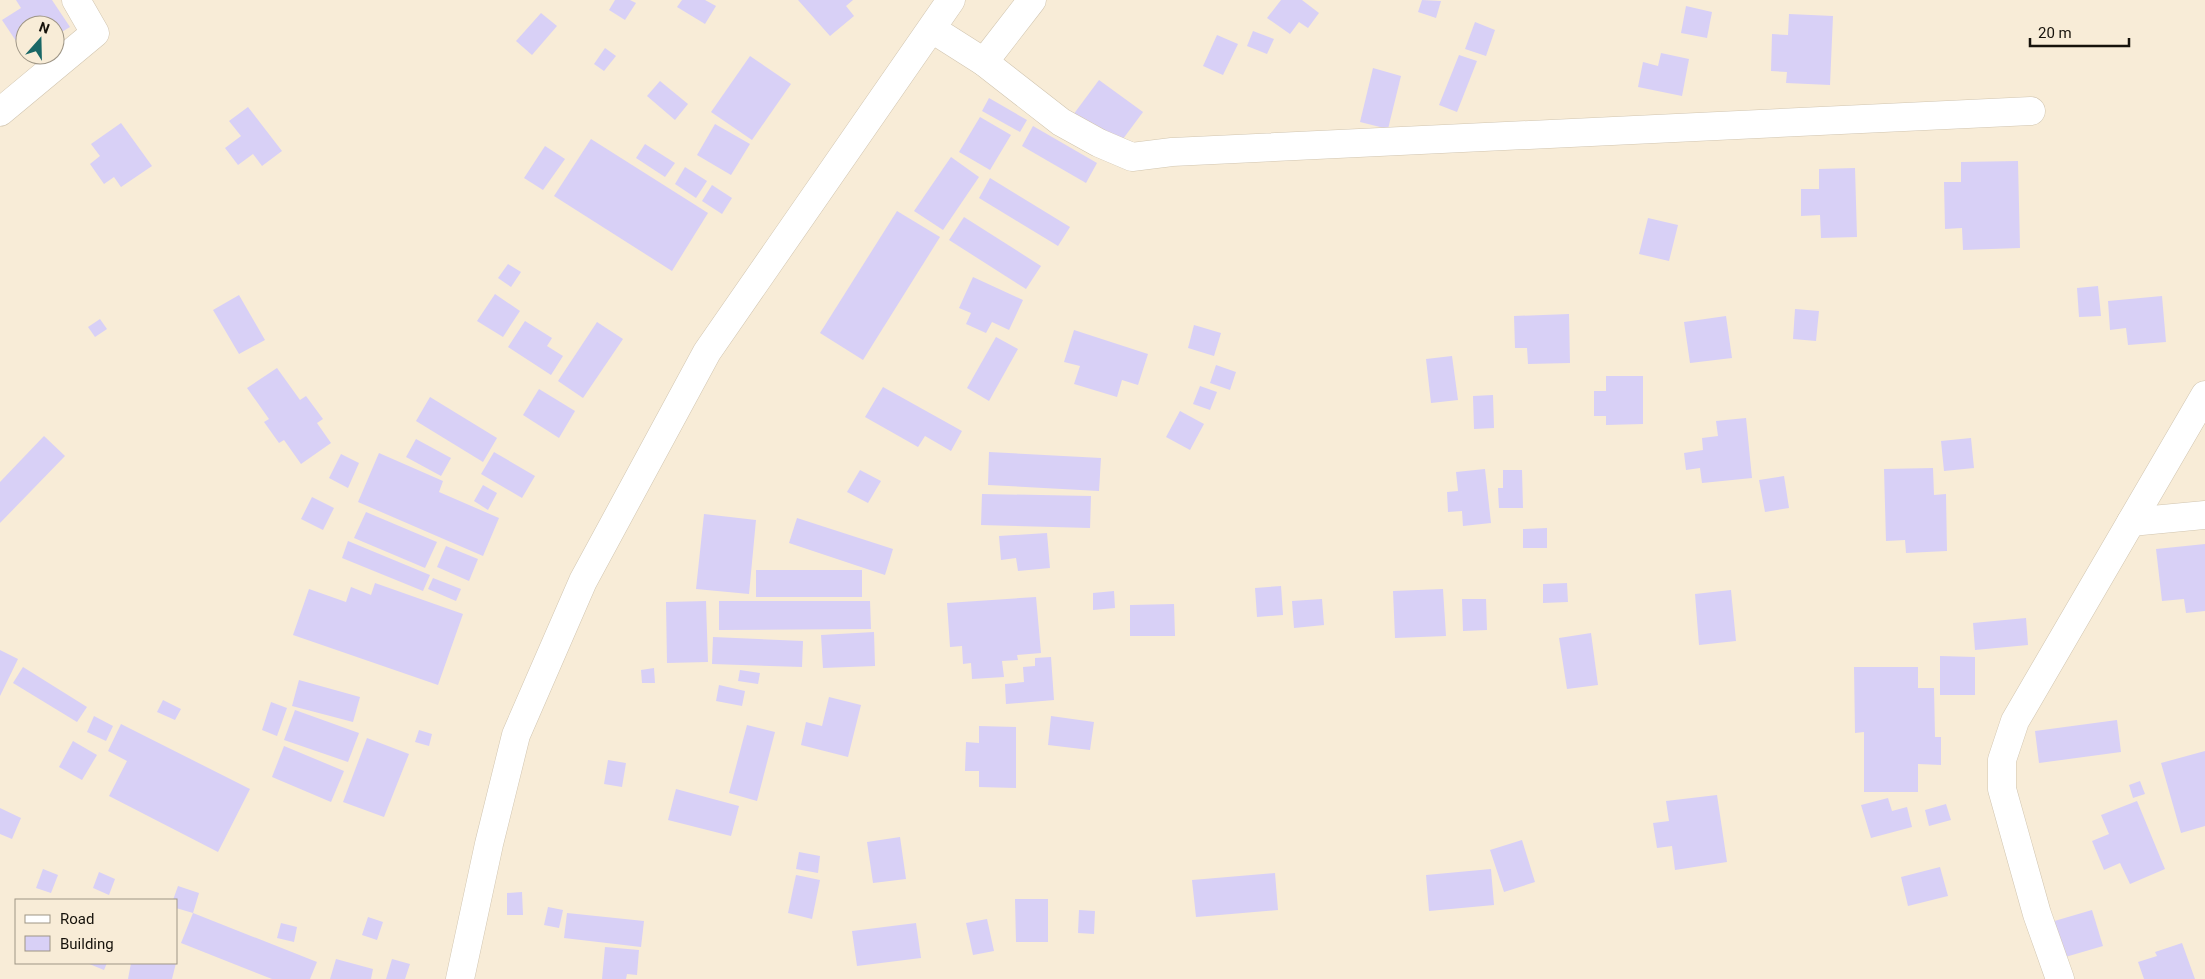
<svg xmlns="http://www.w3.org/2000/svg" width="2205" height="979" font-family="Roboto,sans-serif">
<rect width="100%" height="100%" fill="#f8ecd7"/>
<g fill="#d8d0f6">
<polygon points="16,0 52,0 70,27 55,36 55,25 25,25 25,35 16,41 2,20 21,8"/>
<polygon points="615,0 630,0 636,3 625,20 609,10"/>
<polygon points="682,0 705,0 716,6 705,24 677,7"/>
<polygon points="798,0 853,0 846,6 854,16 830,36"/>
<polygon points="1281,0 1302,0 1319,13 1308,28 1299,22 1290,34 1267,18"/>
<polygon points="1422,0 1441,1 1436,18 1418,12"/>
<polygon points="1686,6 1712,12 1707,38 1681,33"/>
<polygon points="541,13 557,26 532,55 516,41"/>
<polygon points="1789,14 1833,16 1830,85 1786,83 1787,72 1771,71 1772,34 1788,35"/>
<polygon points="1475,22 1495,30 1486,56 1465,49"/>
<polygon points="1253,31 1274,39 1267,54 1247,46"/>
<polygon points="1217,35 1238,44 1223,75 1203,66"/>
<polygon points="605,48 616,56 604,71 594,64"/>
<polygon points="1661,53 1689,59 1682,96 1638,87 1643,62 1658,66"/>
<polygon points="1459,55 1477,61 1457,112 1439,105"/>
<polygon points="750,56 791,84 752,140 711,112"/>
<polygon points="1373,68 1401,76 1388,129 1360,122"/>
<polygon points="1099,80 1143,112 1117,147 1073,115"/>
<polygon points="660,81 688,104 675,120 647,96"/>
<polygon points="989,98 1027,120 1020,132 982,111"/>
<polygon points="248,107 282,151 262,166 253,154 238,165 225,148 241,136 229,121"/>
<polygon points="980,117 1011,135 990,170 959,152"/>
<polygon points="121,123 152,166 121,187 114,177 104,184 90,164 100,156 91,144"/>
<polygon points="715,124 750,144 731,175 697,155"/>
<polygon points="1033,126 1097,163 1086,183 1022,146"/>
<polygon points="591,139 708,213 672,271 554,196"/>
<polygon points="645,144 675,163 665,177 636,158"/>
<polygon points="545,146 565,159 543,190 524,178"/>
<polygon points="951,157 979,177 943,230 914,211"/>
<polygon points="2018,161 2020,248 1963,250 1962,228 1945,229 1944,182 1961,182 1961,162"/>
<polygon points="685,167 707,181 696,198 675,184"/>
<polygon points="1855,168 1857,237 1821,238 1820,215 1801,216 1801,189 1819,189 1819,169"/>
<polygon points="990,178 1070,227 1058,246 979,198"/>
<polygon points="712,185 732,198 722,214 702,201"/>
<polygon points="897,211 940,237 863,360 820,333"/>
<polygon points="964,217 1041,266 1026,289 949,240"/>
<polygon points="1648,218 1678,225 1669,261 1639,254"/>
<polygon points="508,264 521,272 511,287 498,278"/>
<polygon points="973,277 1023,300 1009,330 992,322 986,333 966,324 971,313 959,308"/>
<polygon points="2098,286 2101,316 2079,317 2077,288"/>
<polygon points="495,294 520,311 503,337 477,321"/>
<polygon points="239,295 265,340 239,354 213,310"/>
<polygon points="2162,296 2166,342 2128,345 2126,328 2110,330 2108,301"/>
<polygon points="1795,309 1819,311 1816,341 1793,339"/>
<polygon points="1569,314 1570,363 1528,364 1527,348 1515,348 1514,316"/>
<polygon points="1726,316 1732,358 1690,363 1684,322"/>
<polygon points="100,319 107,329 95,337 88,327"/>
<polygon points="525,321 552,338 547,346 563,356 551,375 508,347"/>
<polygon points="597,322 623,339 583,398 558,381"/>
<polygon points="1194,325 1221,333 1214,356 1188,348"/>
<polygon points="1074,330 1148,354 1138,385 1122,380 1117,397 1074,384 1080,366 1064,362"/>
<polygon points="996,337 1018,349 989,401 967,388"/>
<polygon points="1452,356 1458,400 1431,403 1426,359"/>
<polygon points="1216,365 1236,372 1230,390 1210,383"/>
<polygon points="277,368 300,400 306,396 323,419 317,423 331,443 301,464 284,440 279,443 264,422 269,419 247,388"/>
<polygon points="1606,376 1643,376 1643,424 1606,425 1606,416 1594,416 1594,391 1606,391"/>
<polygon points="1200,386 1217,392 1210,410 1193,404"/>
<polygon points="883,387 962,431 951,451 925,436 918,447 865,417"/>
<polygon points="539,389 575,411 559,438 523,415"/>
<polygon points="1493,395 1494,428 1474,429 1473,396"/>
<polygon points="430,397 497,438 483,462 416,421"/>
<polygon points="1180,411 1204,424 1190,450 1166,437"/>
<polygon points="1746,418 1752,478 1702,483 1700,468 1686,470 1684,453 1703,450 1702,438 1718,436 1716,421"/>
<polygon points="44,436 65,456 0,523 0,482"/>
<polygon points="1971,438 1974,468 1944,471 1941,441"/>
<polygon points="416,439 451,458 441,476 406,457"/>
<polygon points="494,452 535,476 522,498 481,474"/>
<polygon points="989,452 1101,458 1099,491 988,485"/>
<polygon points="379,453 443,481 439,492 499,518 483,556 358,502"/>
<polygon points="341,454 359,463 348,488 329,478"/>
<polygon points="1933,468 1934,495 1946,494 1947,551 1906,553 1905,540 1886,541 1884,469"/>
<polygon points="1485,469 1491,523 1463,526 1462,511 1448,512 1447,492 1458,491 1456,472"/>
<polygon points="860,470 881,481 868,503 847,492"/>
<polygon points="1503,470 1522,470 1523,508 1499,508 1498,488 1503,488"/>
<polygon points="1784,476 1789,508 1765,512 1759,480"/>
<polygon points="483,485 497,493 488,510 474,501"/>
<polygon points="982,494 1091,496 1090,528 981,525"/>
<polygon points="312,497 334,508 323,530 301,519"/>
<polygon points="366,512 437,542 425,568 354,538"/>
<polygon points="704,514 756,520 749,594 696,589"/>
<polygon points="797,518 893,549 885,575 789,543"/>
<polygon points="1547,528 1547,548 1523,548 1523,529"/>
<polygon points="1047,533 1050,568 1018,571 1016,558 1001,560 999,536"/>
<polygon points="348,541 430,575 423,591 342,558"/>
<polygon points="2205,544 2205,611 2186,613 2184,599 2162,601 2156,549"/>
<polygon points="446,546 478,559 469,581 437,567"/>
<rect x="756" y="570" width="106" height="27"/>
<polygon points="433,578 461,589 456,601 428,589"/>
<polygon points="375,583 463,614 438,685 293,635 309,589 346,602 351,587 371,595"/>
<polygon points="1567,583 1568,602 1543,603 1543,584"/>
<polygon points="1281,586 1283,615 1257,617 1255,588"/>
<polygon points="1443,589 1446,636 1395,638 1393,591"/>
<polygon points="1731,590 1736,641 1699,645 1695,594"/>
<polygon points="1114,591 1115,608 1093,610 1093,593"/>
<polygon points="1036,597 1041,653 1017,655 1018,660 1002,661 1004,677 972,679 971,663 963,664 962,646 950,647 947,603"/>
<polygon points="1322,599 1324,625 1294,628 1292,601"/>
<polygon points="1462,599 1486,599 1487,630 1463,631"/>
<polygon points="706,601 708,662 667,663 666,602"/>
<polygon points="719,601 870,601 871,629 719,630"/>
<polygon points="1174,604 1175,636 1130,636 1130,605"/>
<polygon points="2026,618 2028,645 1975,650 1973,623"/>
<polygon points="874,632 875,666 823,668 821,635"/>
<polygon points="1591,633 1598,685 1567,689 1559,638"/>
<polygon points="713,637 803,641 802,667 712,664"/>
<polygon points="0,650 18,659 0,696"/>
<polygon points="1940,656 1975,657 1975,695 1940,695"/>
<polygon points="1051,657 1054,700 1006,704 1005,684 1024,682 1023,667 1035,666 1035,658"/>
<polygon points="23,667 87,707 77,722 13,683"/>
<polygon points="1854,667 1918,667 1918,688 1934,688 1935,737 1941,737 1941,765 1918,764 1918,792 1864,792 1864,732 1855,733"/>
<polygon points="654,668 655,683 642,683 641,670"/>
<polygon points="740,670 760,673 758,684 738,681"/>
<polygon points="299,680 360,697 353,722 292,706"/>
<polygon points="719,685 745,691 742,706 716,701"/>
<polygon points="829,697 861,705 848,757 801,745 806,722 822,726"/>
<polygon points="163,700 181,709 175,720 157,712"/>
<polygon points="271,702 287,708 277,736 262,730"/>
<polygon points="295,710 359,733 348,762 284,740"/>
<polygon points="94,716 113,726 106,741 87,732"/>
<polygon points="1051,716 1094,722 1090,750 1048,745"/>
<polygon points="2117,720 2121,752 2039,763 2035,731"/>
<polygon points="121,724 250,789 218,852 109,796 127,761 108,751"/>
<polygon points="747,725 775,732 757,801 729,793"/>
<polygon points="979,726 1016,727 1016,788 979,787 979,771 965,771 966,742 979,743"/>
<polygon points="419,730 432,734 429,746 415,742"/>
<polygon points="367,738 409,754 384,817 343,802"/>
<polygon points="73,741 97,755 82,780 59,767"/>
<polygon points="284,746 344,771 331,802 272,777"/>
<polygon points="2205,751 2205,826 2181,833 2161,763"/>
<polygon points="608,760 626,763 622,787 604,784"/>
<polygon points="2140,781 2145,794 2133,798 2129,785"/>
<polygon points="676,789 739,806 731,836 668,820"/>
<polygon points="1717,795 1727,862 1675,870 1672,846 1657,848 1653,823 1669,821 1666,801"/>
<polygon points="1888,798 1892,811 1907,807 1912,827 1871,838 1861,805"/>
<polygon points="2137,801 2165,869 2130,884 2120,863 2104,870 2092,841 2109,834 2101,815"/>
<polygon points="1946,804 1951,820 1929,826 1925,810"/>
<polygon points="0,808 21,818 12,839 0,834"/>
<polygon points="900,837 906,879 873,883 867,842"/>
<polygon points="1522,840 1535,882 1504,892 1490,850"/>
<polygon points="799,852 820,856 818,873 796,869"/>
<polygon points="1940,867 1948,896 1908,906 1901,877"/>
<polygon points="43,869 58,875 51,893 36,888"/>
<polygon points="1491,869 1494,905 1429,911 1426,875"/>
<polygon points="99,872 115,879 109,895 93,888"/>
<polygon points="1275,873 1278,910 1196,917 1192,880"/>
<polygon points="796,875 820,880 812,919 788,913"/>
<polygon points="178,886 199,893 193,913 176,908 176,900 173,900"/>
<polygon points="522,892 523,915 507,915 507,893"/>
<polygon points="1015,899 1048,899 1048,942 1016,942"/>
<polygon points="548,907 563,910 559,928 544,925"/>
<polygon points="1079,910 1095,911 1094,934 1078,933"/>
<polygon points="2092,910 2103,946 2062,958 2051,922"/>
<polygon points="193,913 317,962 310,979 272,979 181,943"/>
<polygon points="567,913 644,921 641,947 564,938"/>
<polygon points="368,917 383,922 377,940 362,935"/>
<polygon points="987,919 994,951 973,955 966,923"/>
<polygon points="281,923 297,927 294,942 277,938"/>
<polygon points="916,923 921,958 857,966 852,931"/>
<polygon points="2182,943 2195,979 2144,979 2138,962 2157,956 2155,952"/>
<polygon points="605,947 639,950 637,975 627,974 626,979 602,979"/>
<polygon points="336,959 373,969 371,979 330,979"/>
<polygon points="392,959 410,964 405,979 386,979"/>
<polygon points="87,963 107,963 104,970"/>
<polygon points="131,963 176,963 172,979 128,979"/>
</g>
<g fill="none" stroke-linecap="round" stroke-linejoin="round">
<g stroke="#d1c5b0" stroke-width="29">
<g id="minor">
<polyline points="932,29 984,62 1061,122 1099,143 1132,157 1172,152 2031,111"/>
<polyline points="984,62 1032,0"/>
<polyline points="0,112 95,33 76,0"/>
<polyline points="2131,522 2205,515"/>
<polyline points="2060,979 2037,914 2002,789 2002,760 2015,721 2205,395"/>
</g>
</g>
<g stroke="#d1c5b0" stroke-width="29">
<polyline id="tertiary" points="460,979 489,844 516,735 583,581 707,352 951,0"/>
</g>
<use href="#minor" stroke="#fff" stroke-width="28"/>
<use href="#tertiary" stroke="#fff" stroke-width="28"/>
</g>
<rect x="15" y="899" width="162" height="65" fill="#f8ecd7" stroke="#9e9585"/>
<rect x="25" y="915" width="25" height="8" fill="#ffffff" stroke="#9e9585"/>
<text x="60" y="924" font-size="15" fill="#16120b">Road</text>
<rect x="25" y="936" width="25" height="15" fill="#d8d0f6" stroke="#9e9585"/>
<text x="60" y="949" font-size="15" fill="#16120b">Building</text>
<g transform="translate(40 40) rotate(20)"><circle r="24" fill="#f8ecd7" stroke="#9e9585"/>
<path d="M0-4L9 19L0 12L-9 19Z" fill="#196766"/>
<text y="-8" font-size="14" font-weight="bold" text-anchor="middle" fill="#16120b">N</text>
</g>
<path d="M2030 38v8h99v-8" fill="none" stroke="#16120b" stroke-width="2.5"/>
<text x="2038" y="38" font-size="15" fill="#16120b" stroke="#f8ecd7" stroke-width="4" paint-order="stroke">20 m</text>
</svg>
